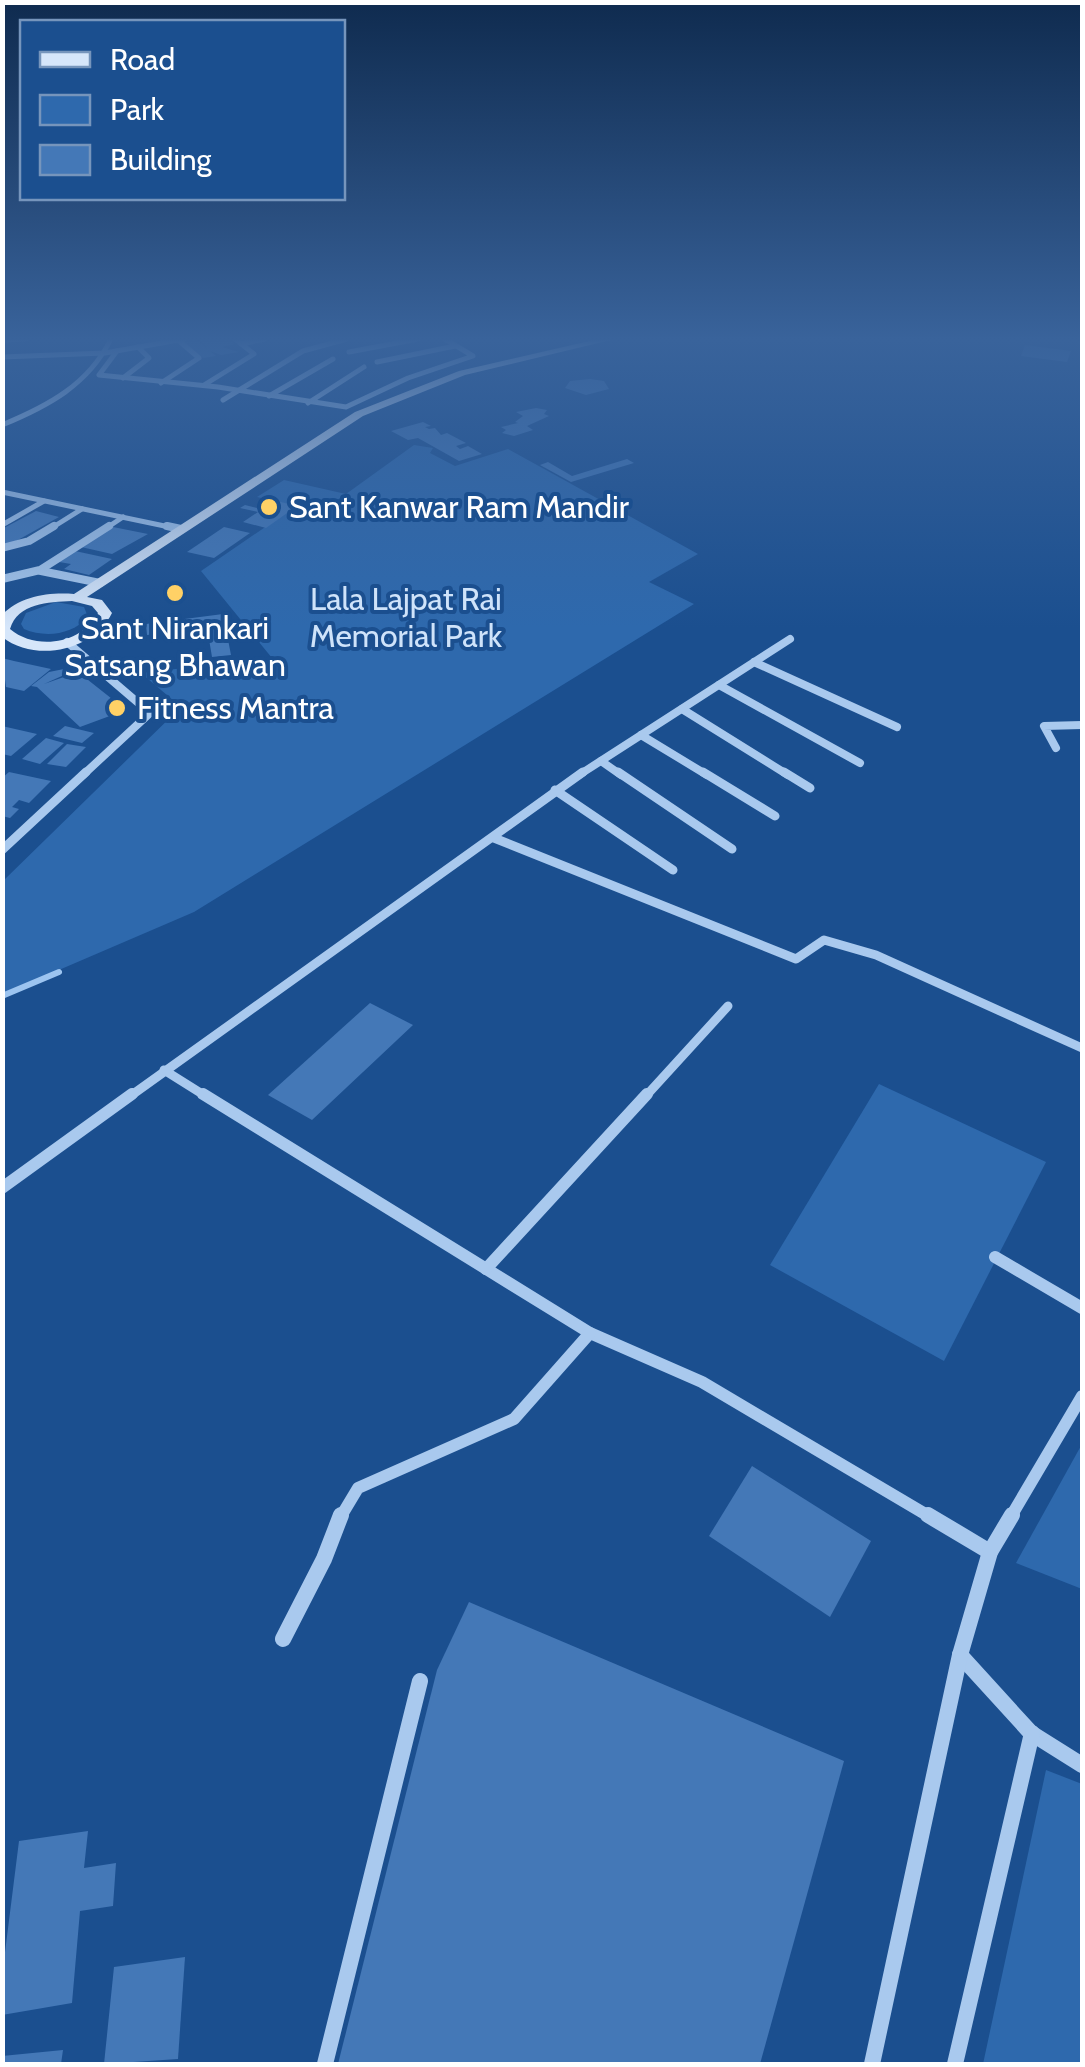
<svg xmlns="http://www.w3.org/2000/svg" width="1085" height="2067" font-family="Cabin,sans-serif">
<rect width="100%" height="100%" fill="#1b4f8f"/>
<g fill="#2e69ad">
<polygon points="414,445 433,448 430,453 455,466 508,449 698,554 649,582 694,604 194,912 3,994 3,881 181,707 141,673 272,658 201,571 296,506 257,497 284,480 346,494"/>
<path d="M56 602 84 607 88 617C72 635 45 638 24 629L21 624 26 613Z"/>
<polygon points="879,1084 1046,1162 944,1361 770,1265"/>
<polygon points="1082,1444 1082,1589 1016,1563"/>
<polygon points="1046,1770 1082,1784 1082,2064 983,2064"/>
</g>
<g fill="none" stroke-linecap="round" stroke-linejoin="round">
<polyline stroke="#9cc4f0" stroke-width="6" points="2,996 59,972"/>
</g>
<g fill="#4478b7">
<polygon points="196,339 208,349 198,339 229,339 235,344 222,347 239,352 221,355 210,351 216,356 203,358 183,342"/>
<polygon points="1025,345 1071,351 1067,362 1021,356"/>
<polygon points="590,379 604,381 609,389 586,395 565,388 570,381"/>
<polygon points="536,408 547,410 544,414 549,416 527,426 533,430 514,436 502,433 506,430 501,427 518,423 515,422 523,416 516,412"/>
<polygon points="423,422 431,426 425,427 429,429 435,428 441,435 447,433 466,443 456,446 460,449 468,446 482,454 459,461 418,438 408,440 391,431"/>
<polygon points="627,459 634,463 571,482 540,465 548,462 572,476"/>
<polygon points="277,501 297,506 266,528 243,522 258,512 240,508 245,505 265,510"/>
<polygon points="36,511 59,517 9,545 2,543 2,529"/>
<polygon points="113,527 148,534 112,554 81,547"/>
<polygon points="224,527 250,533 214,558 187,552"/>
<polygon points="75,551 112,559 89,575 64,569 71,564 59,562"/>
<polygon points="223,614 231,655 212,657 207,627 147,635 146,624"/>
<polygon points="2,658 14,661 51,669 24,691 6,687"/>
<polygon points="69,668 73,671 44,684 78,672 126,710 80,727 37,687 31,686 49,672"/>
<polygon points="2,726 37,734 11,756 2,754"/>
<polygon points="65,726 94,733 82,743 53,736"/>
<polygon points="46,738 64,743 40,764 22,759"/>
<polygon points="67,744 86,747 66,767 47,764"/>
<polygon points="9,772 51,781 29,803 19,800 12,807 19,809 10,818 2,816 2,778"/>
<polygon points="370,1003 413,1025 312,1120 268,1095"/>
<polygon points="752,1466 871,1541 830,1617 709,1536"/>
<polygon points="469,1602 844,1761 760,2064 338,2064 437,1670"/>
<polygon points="88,1831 84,1868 116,1863 113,1906 80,1911 72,2003 2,2015 2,1976 19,1841"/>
<polygon points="185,1957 178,2059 104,2064 114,1967"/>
<polygon points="63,2050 61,2064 2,2064 2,2056"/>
</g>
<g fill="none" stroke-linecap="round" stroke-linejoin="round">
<g stroke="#a9c9ee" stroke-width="5">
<polyline points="2,340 27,339"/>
<polyline points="241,344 265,339"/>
<polyline points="117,351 99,375 218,387 346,407 408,378 473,356 445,339"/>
<polyline points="349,352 418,339"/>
<polyline points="2,357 105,353 184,339"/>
<polyline points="377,362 455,346"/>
<polyline points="123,378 149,358 138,347"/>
<polyline points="161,383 199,358 178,340"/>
<polyline points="204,385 254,354 235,339"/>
<polyline points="269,396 333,359"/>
<polyline points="223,400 303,351 347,339"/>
<polyline points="308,403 364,367"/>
<path d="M2 425C48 406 88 385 111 339"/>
<polyline points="2,492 179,529"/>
<polyline points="2,525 44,501"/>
<polyline points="50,529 82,509"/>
<polyline points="105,529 123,517"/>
</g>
<g stroke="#a9c9ee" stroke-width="8">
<polyline points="167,526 181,529"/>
<polyline points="2,548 29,541 54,526"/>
<polyline points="41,571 100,583"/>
<polyline points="2,579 40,570 109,526"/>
<polyline points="67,642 150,713 83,775"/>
<polyline points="754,662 897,727"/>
<polyline points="719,685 860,763"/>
<polyline points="682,709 788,775"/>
<polyline points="641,735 707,775"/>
<polyline points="1056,748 1044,726 1082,725"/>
<polyline points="601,761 621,775"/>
<polyline points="579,775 790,639"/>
</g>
<g stroke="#a9c9ee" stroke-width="9">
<polyline points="618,772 732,849"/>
<polyline points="703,772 775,816"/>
<polyline points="784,772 810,788"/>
<polyline points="555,790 673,870"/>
<polyline points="494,838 796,959 824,940 876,955 1082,1048"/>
<polyline points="2,850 86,772"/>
<polyline points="164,1070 207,1097"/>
<polyline points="129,1097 583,772"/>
<polyline points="645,1097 728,1006"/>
</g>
<g stroke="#a9c9ee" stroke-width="12">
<polyline points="203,1094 590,1333 702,1382 932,1518"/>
<polyline points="2,1188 132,1094"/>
<polyline points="995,1257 1082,1308"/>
<polyline points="486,1269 647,1094"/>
<polyline points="340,1518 358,1488 514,1419 590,1333"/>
<polyline points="1010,1518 1082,1396"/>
</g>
<g stroke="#a9c9ee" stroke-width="16">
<polyline points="928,1515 990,1552"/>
<polyline points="283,1639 324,1559 341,1515"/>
<polyline points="960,1655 1031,1733 1082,1765"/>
<polyline points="325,2064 420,1681"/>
<polyline points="872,2064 960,1655 990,1552 1012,1515"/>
<polyline points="955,2064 1032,1733"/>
</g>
<path fill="#d6e6fa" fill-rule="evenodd" d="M598 339H615L465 375 363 416 87 597 102 600 112 613C93 651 36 663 2 637V615C20 596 49 592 74 594L355 412 459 371ZM72 601 92 606 98 613C82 644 36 651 10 629 18 603 48 602 72 601Z"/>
</g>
<linearGradient id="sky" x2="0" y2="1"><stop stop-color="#0f2b4f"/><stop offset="0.54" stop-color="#39639b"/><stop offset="1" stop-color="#39639b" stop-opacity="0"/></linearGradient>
<rect width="1085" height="628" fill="url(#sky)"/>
<g fill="#ffd166" stroke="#1b4f8f" stroke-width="4">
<circle cx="269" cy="507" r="10"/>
<circle cx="175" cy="593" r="10"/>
<circle cx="117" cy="708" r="10"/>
</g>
<g text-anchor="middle" stroke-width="8" stroke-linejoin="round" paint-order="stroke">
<g font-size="32" fill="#fff" stroke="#1b4f8f" text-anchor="start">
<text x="289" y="518">Sant Kanwar Ram Mandir</text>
<text x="175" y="639" text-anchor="middle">Sant Nirankari<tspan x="175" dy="37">Satsang Bhawan</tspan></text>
<text x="137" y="719">Fitness Mantra</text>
</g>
<g font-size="32" fill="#cfe3fa" stroke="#1b4f8f">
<text x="406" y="610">Lala Lajpat Rai<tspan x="406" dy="37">Memorial Park</tspan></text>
</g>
</g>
<rect width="1085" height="2067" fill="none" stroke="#ffffff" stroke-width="10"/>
<rect x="20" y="20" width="325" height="180" fill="#1b4f8f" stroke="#7695bc" stroke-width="2.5"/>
<rect x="40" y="52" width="50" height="15" fill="#d6e6fa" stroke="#7695bc" stroke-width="2.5"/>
<text x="110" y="70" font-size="30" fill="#ffffff">Road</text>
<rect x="40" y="95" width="50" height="30" fill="#2e69ad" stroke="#7695bc" stroke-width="2.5"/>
<text x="110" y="120" font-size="30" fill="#ffffff">Park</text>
<rect x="40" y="145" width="50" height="30" fill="#4478b7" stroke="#7695bc" stroke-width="2.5"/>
<text x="110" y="170" font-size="30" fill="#ffffff">Building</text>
</svg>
